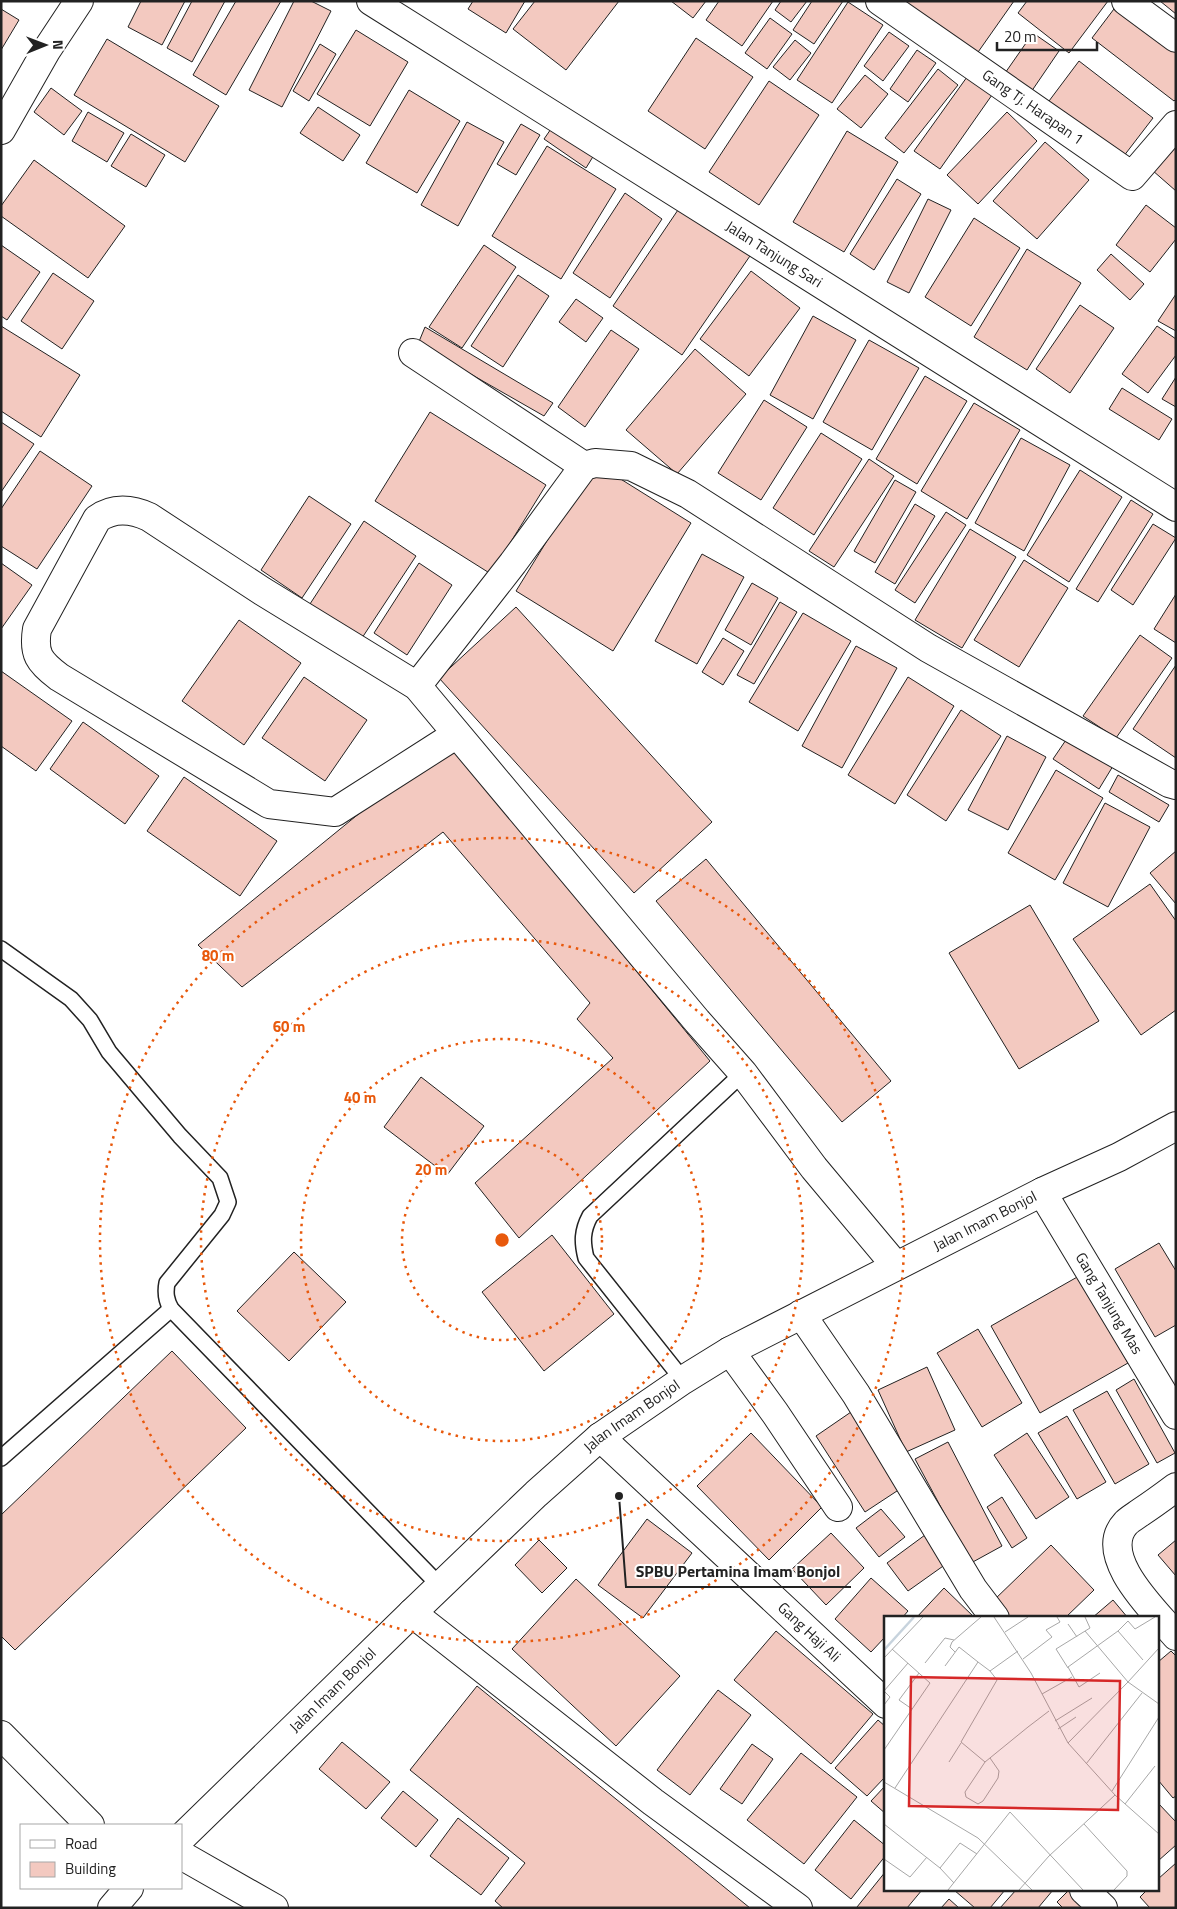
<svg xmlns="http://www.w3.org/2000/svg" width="1177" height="1909" font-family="'Titillium Web',sans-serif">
<rect width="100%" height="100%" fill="#fff"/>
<g fill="#f3c9c0" stroke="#222">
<polygon points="141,1 185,1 162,45 128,27"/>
<polygon points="192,1 225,1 192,62 167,48"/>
<polygon points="236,1 281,1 226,95 193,75"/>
<polygon points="294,1 311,1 331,11 282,107 249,90"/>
<polygon points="473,1 525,1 506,33 468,9"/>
<polygon points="535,1 619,1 566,70 513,29"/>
<polygon points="671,1 706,1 693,18"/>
<polygon points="719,1 773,1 742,46 706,20"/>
<polygon points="781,1 807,1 791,22 775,10"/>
<polygon points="812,1 843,1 814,44 793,30"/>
<polygon points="904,1 1014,1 976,55"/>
<polygon points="1027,1 1108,1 1069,53 1018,13"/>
<polygon points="1120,1 1176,33 1176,99 1174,101 1092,38"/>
<polygon points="1160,1 1176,1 1176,14"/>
<polygon points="848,2 883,25 832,103 797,80"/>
<polygon points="1,9 19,20 1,50"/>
<polygon points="770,18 792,34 767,69 745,53"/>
<polygon points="356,30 408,62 370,126 317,94"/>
<polygon points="889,32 909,46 883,81 864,66"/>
<polygon points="1033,33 1059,51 1029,95 1003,76"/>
<polygon points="696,38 753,77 705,149 648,111"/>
<polygon points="107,39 219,106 185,162 74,95"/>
<polygon points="795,40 811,53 790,80 773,67"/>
<polygon points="320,44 336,54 309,101 293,91"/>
<polygon points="917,50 936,63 908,102 890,89"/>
<polygon points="1079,61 1153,118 1120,161 1046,105"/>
<polygon points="938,69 958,85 904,153 885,138"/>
<polygon points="865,75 888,94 861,128 837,109"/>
<polygon points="967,77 992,95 940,169 914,151"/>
<polygon points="769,81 819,115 759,205 709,172"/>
<polygon points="51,88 82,111 64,135 34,112"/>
<polygon points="409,90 460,121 417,193 366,163"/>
<polygon points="318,107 360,135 343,161 300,133"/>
<polygon points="88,112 124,133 107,162 72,141"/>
<polygon points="1007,112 1037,141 978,204 947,175"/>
<polygon points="467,122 504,142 458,226 421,205"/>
<polygon points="521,124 540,135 516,175 497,164"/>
<polygon points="553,126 594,155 586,168 544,139"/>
<polygon points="847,131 898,162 844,252 793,222"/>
<polygon points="131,134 165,155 146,187 111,166"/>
<polygon points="1045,142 1089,180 1037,239 993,201"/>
<polygon points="1176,142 1176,191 1152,170"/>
<polygon points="547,146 616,189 561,279 492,236"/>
<polygon points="34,160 125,226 88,278 1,216 1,206"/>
<polygon points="897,179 921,194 874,270 850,254"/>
<polygon points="625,193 662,219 610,298 573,273"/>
<polygon points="928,199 951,210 909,293 887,282"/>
<polygon points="682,204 752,253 682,355 613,306"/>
<polygon points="1146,205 1176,228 1176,239 1150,272 1116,245"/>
<polygon points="974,218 1020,248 971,326 925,297"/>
<polygon points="1,245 40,272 7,320 1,316"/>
<polygon points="484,245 516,267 462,348 429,327"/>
<polygon points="1027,249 1081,283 1027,370 974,337"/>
<polygon points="1111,254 1144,284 1130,300 1097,270"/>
<polygon points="751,271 800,308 749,376 700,339"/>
<polygon points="53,273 94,301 62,349 21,321"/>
<polygon points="518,275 549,296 503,367 471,346"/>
<polygon points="1176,294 1176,331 1158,321"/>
<polygon points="576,299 603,318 586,342 559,322"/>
<polygon points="1080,305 1114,328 1070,393 1036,369"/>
<polygon points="813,316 856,340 813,419 770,395"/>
<polygon points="1,326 80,375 41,437 1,411"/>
<polygon points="1157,326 1176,339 1176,355 1148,393 1122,374"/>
<polygon points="425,327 553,403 544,416 418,344"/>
<polygon points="611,330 639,349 585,427 558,407"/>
<polygon points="869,340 919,368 872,450 823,422"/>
<polygon points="695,349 746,394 677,474 626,430"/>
<polygon points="925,376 967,401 917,484 876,459"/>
<polygon points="1176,377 1176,407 1162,399"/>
<polygon points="1122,388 1172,419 1159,440 1109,409"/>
<polygon points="764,400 807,427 761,500 718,473"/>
<polygon points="974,403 1020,430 967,519 921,491"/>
<polygon points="430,412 546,485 491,574 375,501"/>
<polygon points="1,422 34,444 1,492"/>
<polygon points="821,433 862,459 814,535 773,508"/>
<polygon points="1021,438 1070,465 1024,551 975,523"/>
<polygon points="40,451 92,486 37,569 1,546 1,509"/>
<polygon points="869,459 894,476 834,567 809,551"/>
<polygon points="595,463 691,523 613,651 516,591"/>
<polygon points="1080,470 1122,497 1069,582 1027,555"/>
<polygon points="895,480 916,492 875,563 854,551"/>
<polygon points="309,496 351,524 302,598 261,570"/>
<polygon points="1131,500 1153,514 1098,602 1076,589"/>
<polygon points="915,504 935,516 895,584 875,572"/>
<polygon points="946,512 966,525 915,603 895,590"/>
<polygon points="364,521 416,556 360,641 308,607"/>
<polygon points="1153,524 1176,538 1133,605 1111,590"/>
<polygon points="970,529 1016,557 962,648 915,620"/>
<polygon points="702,554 744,577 697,664 655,641"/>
<polygon points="1024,560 1068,588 1019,667 974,640"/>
<polygon points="1,563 32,585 1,629"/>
<polygon points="419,563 452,585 407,655 374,633"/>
<polygon points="752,583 778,598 751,645 725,630"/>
<polygon points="1176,594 1176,643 1154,629"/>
<polygon points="780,602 797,612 754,684 737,675"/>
<polygon points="516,607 712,822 634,893 439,678"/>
<polygon points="803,613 851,641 798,731 749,702"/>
<polygon points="239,620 301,663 244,745 182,701"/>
<polygon points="1140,635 1172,658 1116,738 1083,716"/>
<polygon points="723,638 744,651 723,685 702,672"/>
<polygon points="856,646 897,668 842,768 802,746"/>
<polygon points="1176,665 1176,758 1133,729"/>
<polygon points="1,671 72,721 36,771 1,746"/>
<polygon points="304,677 367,720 325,781 262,738"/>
<polygon points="908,677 954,706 895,804 848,775"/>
<polygon points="961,710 1001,736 946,821 907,795"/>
<polygon points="83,722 159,776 125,824 50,769"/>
<polygon points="1007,736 1046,757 1008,830 968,810"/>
<polygon points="1068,737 1113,766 1099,789 1053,759"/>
<polygon points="448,741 710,1061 519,1238 475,1183 613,1058 577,1019 590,1003 443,832 242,987 198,945"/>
<polygon points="1056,770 1103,798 1055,880 1008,853"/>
<polygon points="1118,775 1169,805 1159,822 1109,792"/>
<polygon points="184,777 277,841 240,896 147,831"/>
<polygon points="1105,803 1150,827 1108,907 1063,883"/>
<polygon points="1176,851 1176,904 1150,873"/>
<polygon points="706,859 891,1081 842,1122 656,901"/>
<polygon points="1150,884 1176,921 1176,1010 1141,1035 1073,939"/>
<polygon points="1030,905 1099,1021 1019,1069 949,953"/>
<polygon points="421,1077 484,1126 447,1175 384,1127"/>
<polygon points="552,1235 614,1314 544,1371 482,1292"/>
<polygon points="1159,1243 1176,1271 1176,1325 1155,1337 1115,1269"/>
<polygon points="294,1252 346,1302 289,1361 237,1311"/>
<polygon points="1079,1276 1128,1363 1040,1413 991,1326"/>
<polygon points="978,1329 1022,1403 982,1427 937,1353"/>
<polygon points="172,1351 246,1428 15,1650 1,1636 1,1515"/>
<polygon points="927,1367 955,1430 906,1452 878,1390"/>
<polygon points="1134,1379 1175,1453 1157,1463 1116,1390"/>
<polygon points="1107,1391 1149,1464 1115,1484 1073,1410"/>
<polygon points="851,1412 900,1489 865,1512 816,1436"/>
<polygon points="1067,1416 1106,1482 1077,1499 1038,1433"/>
<polygon points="751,1433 822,1507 769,1560 697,1486"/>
<polygon points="1027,1433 1069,1497 1036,1519 994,1455"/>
<polygon points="948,1442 1002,1546 971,1563 915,1459"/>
<polygon points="1002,1497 1027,1538 1012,1548 987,1507"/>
<polygon points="881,1509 905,1537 879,1557 856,1528"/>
<polygon points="647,1519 692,1553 643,1618 598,1585"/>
<polygon points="831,1533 864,1568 826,1605 792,1569"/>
<polygon points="925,1535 946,1564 908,1591 887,1563"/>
<polygon points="539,1540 567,1568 542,1593 515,1565"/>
<polygon points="1176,1540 1176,1576 1158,1555"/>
<polygon points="1051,1545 1094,1590 1065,1618 1009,1618 993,1601"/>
<polygon points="871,1578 908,1611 902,1618 886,1618 886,1636 871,1652 835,1619"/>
<polygon points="576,1579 680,1676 616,1746 512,1649"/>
<polygon points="944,1588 975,1618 916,1618"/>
<polygon points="1113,1600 1128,1618 1092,1618"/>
<polygon points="776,1631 873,1714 831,1764 734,1680"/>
<polygon points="1171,1651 1176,1656 1176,1796 1173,1798 1158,1780 1158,1662"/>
<polygon points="477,1686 750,1908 503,1908 495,1901 525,1863 410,1770"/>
<polygon points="718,1690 751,1715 690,1795 657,1770"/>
<polygon points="878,1720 886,1727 886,1776 867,1796 835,1768"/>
<polygon points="342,1742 390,1782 366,1809 319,1769"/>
<polygon points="752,1744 773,1759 742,1804 720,1789"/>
<polygon points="801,1753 857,1797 804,1864 747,1820"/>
<polygon points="886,1785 886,1814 871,1801"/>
<polygon points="403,1791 438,1820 416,1847 381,1818"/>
<polygon points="1158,1803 1176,1822 1176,1845 1158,1861"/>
<polygon points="458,1818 509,1858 481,1895 430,1856"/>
<polygon points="854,1820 886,1846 886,1855 851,1899 815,1870"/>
<polygon points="1176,1863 1176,1908 1150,1908 1140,1897 1147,1890 1158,1890 1158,1879"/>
<polygon points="886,1871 886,1890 922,1890 907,1908 858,1908 857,1907"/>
<polygon points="954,1890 1005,1890 990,1908 975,1908"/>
<polygon points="1016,1890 1053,1890 1038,1908 1000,1908"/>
<polygon points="1069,1890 1077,1890 1094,1908 1063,1908 1057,1902"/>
<polygon points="949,1899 959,1908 941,1908"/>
</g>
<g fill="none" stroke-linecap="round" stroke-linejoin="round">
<g stroke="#222" stroke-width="18">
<g id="service">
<path d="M1 949 71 999 90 1020 109 1052 180 1136 220 1178 228 1202 222 1215 167 1283C165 1293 166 1300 171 1309L440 1586"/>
<path d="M683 1380 586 1258C582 1242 582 1231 590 1216L743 1073"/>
<polyline points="1,1458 171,1309"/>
</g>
</g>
<g stroke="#222" stroke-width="30">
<g id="minor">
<path id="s1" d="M371 1 1176 507"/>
<path id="s2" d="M880 1 1132 176 1176 125"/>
<polyline points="1126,1 1176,38"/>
<polyline points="1,130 46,51 79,1"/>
<polyline points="413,353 584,466"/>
<polyline points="417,686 513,563 584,466 595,463 631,466 688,494 928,648 1169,783 1176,785"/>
<path d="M457 734 335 812 269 804 59 677C39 662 33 654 37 629L97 519C113 507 132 509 149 517L262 591 417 686 697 1021 743 1073 814 1168 896 1266"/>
<path id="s3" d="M1042 1192 1176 1415"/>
<polyline points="801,1314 856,1394 973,1589 995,1618"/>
<polyline points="730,1351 775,1413 838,1507"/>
<path id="s4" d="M600 1437 886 1704"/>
<path d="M1176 1487C1164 1496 1153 1504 1141 1512 1137 1515 1130 1519 1126 1523 1095 1556 1156 1612 1176 1636"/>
<polyline points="412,1613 653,1802 798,1908"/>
<polyline points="181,1855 274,1908"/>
<polyline points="1084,1890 1103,1908"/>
</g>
</g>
<g stroke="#222" stroke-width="30">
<polyline id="tertiary" points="1,1735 90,1825"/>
</g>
<g stroke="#222" stroke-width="30">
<g id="secondary">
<path id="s5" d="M181 1838 412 1613 536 1494 600 1437 683 1380 730 1351 1042 1192 1119 1157 1176 1126"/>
<polyline points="112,1908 129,1888"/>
</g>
</g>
<use href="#service" stroke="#fff" stroke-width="15"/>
<use href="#minor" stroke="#fff" stroke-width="28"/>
<use href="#tertiary" stroke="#fff" stroke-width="28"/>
<use href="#secondary" stroke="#fff" stroke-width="28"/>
</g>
<g fill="none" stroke="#e8590c" stroke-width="2.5" stroke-dasharray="2.5 5">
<circle cx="502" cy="1240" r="100"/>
<circle cx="502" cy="1240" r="201"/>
<circle cx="502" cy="1240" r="301"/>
<circle cx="502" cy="1240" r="402"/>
</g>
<g text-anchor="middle" stroke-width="4" stroke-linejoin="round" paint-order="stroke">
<g font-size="15" fill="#222" stroke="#fff">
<text dy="5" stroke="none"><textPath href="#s2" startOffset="186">Gang Tj. Harapan 1</textPath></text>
<text dy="5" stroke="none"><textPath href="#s1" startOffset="476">Jalan Tanjung Sari</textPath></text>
<text dy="5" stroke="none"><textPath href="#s5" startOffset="1022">Jalan Imam Bonjol</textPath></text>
<text dy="5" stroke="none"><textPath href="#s3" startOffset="130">Gang Tanjung Mas</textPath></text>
<text dy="5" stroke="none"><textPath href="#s5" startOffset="618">Jalan Imam Bonjol</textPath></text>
<text dy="5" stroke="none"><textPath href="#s4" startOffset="286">Gang Haji Ali</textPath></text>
<text dy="5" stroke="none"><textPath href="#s5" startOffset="212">Jalan Imam Bonjol</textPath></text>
</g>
</g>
<g transform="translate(884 1616)">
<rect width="275" height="275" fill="#fff"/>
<path fill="none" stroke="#c7d3dd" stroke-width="2.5" d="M0 34 30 1"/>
<path fill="none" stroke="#a7a7a7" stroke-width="1" d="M110 1 147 57 184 127 231 179 275 218M184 8 193 21M201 15 244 66 275 88M234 15 244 5 251 13 271 1M121 16 144 1M71 36 66 31 68 26 97 1M0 42 39 1M139 43 168 21 162 14 176 6 173 1M41 47 61 22 70 24M61 50 75 31 94 46M184 52 172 33 206 12 201 1M216 57 195 71 184 51 234 15 259 44M244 66 275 32M0 75 24 47M0 75 6 81 0 89M158 78 188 61M28 93 15 84 35 57M171 105 208 82M174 113 192 101M184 127 244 66M0 134 46 67 8 33M106 142 115 155 114 162 99 185 94 188 82 181 81 176 101 146 144 111 165 95M65 146 77 127M101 146 77 126 113 64 106 55M202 148 258 77M0 166 94 222 148 274M11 172 94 46 106 55 134 35M228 175 275 101M241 188 271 150M0 208 56 252 76 227 93 238M200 208 243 255V260L230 274M0 243 26 261 43 241M56 252 70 267M64 274 126 196 199 274M135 274 165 240 231 179"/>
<path fill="#d62828" fill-opacity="0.15" stroke="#d62828" stroke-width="2.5" d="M27 61 236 65 234 194 25 190Z"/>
<rect width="275" height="275" fill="none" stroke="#222" stroke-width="2.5"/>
</g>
<circle cx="502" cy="1240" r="8" fill="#e8590c" stroke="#fff" stroke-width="2.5"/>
<g font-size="15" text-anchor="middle" font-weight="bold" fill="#e8590c" stroke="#fff" stroke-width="4" stroke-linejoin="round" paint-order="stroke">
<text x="218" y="961">80 m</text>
<text x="289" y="1032">60 m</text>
<text x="360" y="1103">40 m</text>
<text x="431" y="1175">20 m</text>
</g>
<path fill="none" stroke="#222" stroke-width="2" d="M619 1496L626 1587H851"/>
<circle fill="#222" stroke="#fff" stroke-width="2" cx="619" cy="1496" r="5"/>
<g font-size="16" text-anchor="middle" font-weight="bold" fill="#222" stroke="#fff" stroke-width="4" stroke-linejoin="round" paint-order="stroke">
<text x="738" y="1577">SPBU Pertamina Imam Bonjol</text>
</g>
<rect width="1177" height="1909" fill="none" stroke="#222222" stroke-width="5"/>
<rect x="20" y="1824" width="162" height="65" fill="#ffffff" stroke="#a7a7a7"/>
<rect x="30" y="1840" width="25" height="8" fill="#ffffff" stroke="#a7a7a7"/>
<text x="65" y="1849" font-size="15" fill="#222222">Road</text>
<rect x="30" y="1862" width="25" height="15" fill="#f3c9c0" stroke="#a7a7a7"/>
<text x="65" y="1874" font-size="15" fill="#222222">Building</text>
<g transform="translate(45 45) rotate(89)" stroke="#ffffff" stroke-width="4" paint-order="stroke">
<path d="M0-4L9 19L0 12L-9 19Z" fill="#222222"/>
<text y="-8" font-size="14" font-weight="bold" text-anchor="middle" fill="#222222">N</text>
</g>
<path d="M997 42v8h100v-8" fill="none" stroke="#222222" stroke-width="2.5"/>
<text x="1004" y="42" font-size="15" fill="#222222" stroke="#ffffff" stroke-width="4" paint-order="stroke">20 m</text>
</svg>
